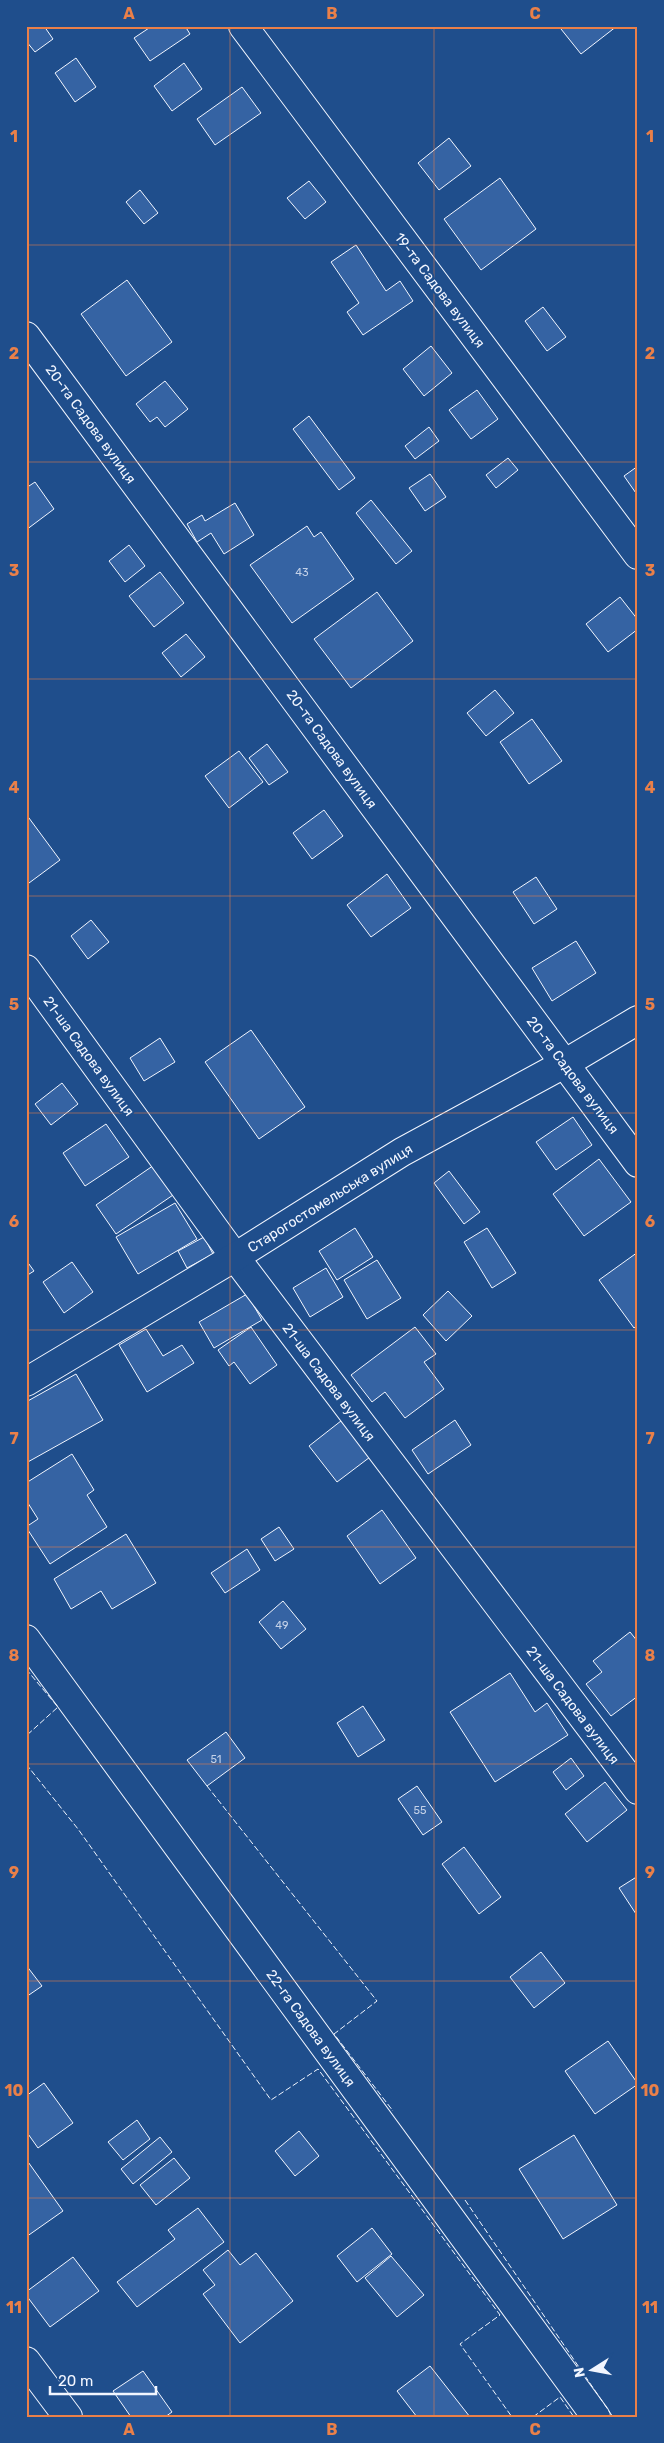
<svg xmlns="http://www.w3.org/2000/svg" width="664" height="2443" font-family="Rubik,sans-serif">
<rect width="100%" height="100%" fill="#1f4e8c"/>
<g fill="#3563a3" stroke="#f2f6ff">
<polygon points="26,26 44,26 53,39 35,52 26,41"/>
<polygon points="152,26 185,26 190,34 150,61 134,38"/>
<polygon points="564,26 617,26 581,54 561,29"/>
<polygon points="76,58 96,87 75,102 55,73"/>
<polygon points="184,63 202,89 172,111 154,86"/>
<polygon points="242,87 261,113 215,145 197,119"/>
<polygon points="449,138 471,166 439,190 418,163"/>
<polygon points="500,178 536,229 481,270 444,219"/>
<polygon points="309,181 326,202 305,219 287,198"/>
<polygon points="140,190 158,213 144,224 126,202"/>
<polygon points="356,245 386,291 400,281 413,301 363,335 347,312 359,303 331,262"/>
<polygon points="127,280 172,342 126,376 81,314"/>
<polygon points="543,307 566,337 547,351 525,321"/>
<polygon points="431,346 452,373 424,396 403,369"/>
<polygon points="165,381 188,409 165,427 157,417 150,422 136,404"/>
<polygon points="477,390 498,419 471,439 449,410"/>
<polygon points="309,416 355,478 339,490 293,429"/>
<polygon points="429,427 439,441 415,459 405,446"/>
<polygon points="508,458 518,470 496,488 486,475"/>
<polygon points="638,466 638,496 624,476"/>
<polygon points="430,474 446,497 425,511 409,488"/>
<polygon points="35,482 54,509 26,530 26,488"/>
<polygon points="371,500 412,551 396,564 356,513"/>
<polygon points="235,503 254,535 224,554 211,533 197,542 187,524 202,515 205,521"/>
<polygon points="307,526 314,537 321,532 354,579 292,623 250,565"/>
<polygon points="129,545 145,566 125,582 109,561"/>
<polygon points="160,572 184,603 154,627 129,596"/>
<polygon points="377,592 413,641 351,688 314,639"/>
<polygon points="620,597 638,620 638,629 608,652 586,624"/>
<polygon points="186,634 205,657 181,677 162,653"/>
<polygon points="495,690 514,713 486,736 467,713"/>
<polygon points="532,719 562,761 529,784 500,742"/>
<polygon points="267,744 288,772 269,785 249,758"/>
<polygon points="239,751 263,782 229,808 205,776"/>
<polygon points="324,810 343,836 312,859 293,833"/>
<polygon points="26,814 60,860 29,883 26,879"/>
<polygon points="387,874 411,908 371,937 347,905"/>
<polygon points="536,877 557,909 534,924 513,892"/>
<polygon points="91,920 109,942 88,959 71,936"/>
<polygon points="576,941 596,973 552,1001 532,968"/>
<polygon points="251,1030 305,1107 259,1139 205,1062"/>
<polygon points="160,1038 175,1062 144,1081 130,1058"/>
<polygon points="62,1083 78,1104 51,1125 35,1104"/>
<polygon points="573,1117 592,1145 556,1170 536,1142"/>
<polygon points="106,1124 129,1157 85,1186 63,1153"/>
<polygon points="599,1159 631,1202 584,1236 553,1194"/>
<polygon points="157,1163 176,1193 116,1234 96,1205"/>
<polygon points="449,1171 480,1212 464,1224 434,1183"/>
<polygon points="175,1203 197,1239 138,1274 116,1237"/>
<polygon points="355,1228 373,1257 337,1280 319,1251"/>
<polygon points="487,1228 516,1273 492,1288 464,1242"/>
<polygon points="204,1237 213,1254 187,1268 178,1251"/>
<polygon points="638,1252 638,1325 634,1328 599,1280"/>
<polygon points="26,1260 34,1271 26,1276"/>
<polygon points="377,1260 401,1298 367,1319 344,1280"/>
<polygon points="72,1262 93,1292 64,1313 43,1282"/>
<polygon points="326,1268 343,1297 310,1317 293,1288"/>
<polygon points="448,1291 472,1316 446,1341 423,1315"/>
<polygon points="247,1294 262,1320 214,1348 199,1322"/>
<polygon points="251,1327 277,1365 250,1384 234,1362 229,1366 218,1350"/>
<polygon points="415,1327 436,1354 424,1362 444,1389 405,1418 385,1392 372,1402 351,1375"/>
<polygon points="146,1329 163,1356 182,1345 194,1363 147,1392 119,1345"/>
<polygon points="76,1374 103,1420 26,1463 26,1402"/>
<polygon points="346,1417 374,1454 337,1482 309,1446"/>
<polygon points="455,1420 471,1445 428,1474 412,1450"/>
<polygon points="72,1454 94,1490 87,1495 107,1527 50,1564 26,1527 38,1519 26,1500 26,1483"/>
<polygon points="382,1510 416,1558 380,1584 347,1536"/>
<polygon points="279,1527 294,1549 275,1561 261,1539"/>
<polygon points="126,1534 156,1583 112,1609 101,1591 71,1609 54,1579"/>
<polygon points="247,1549 260,1570 225,1593 211,1573"/>
<polygon points="283,1601 306,1629 281,1649 259,1622"/>
<polygon points="630,1632 638,1642 638,1696 611,1716 586,1684 602,1672 593,1661"/>
<polygon points="510,1673 535,1712 547,1703 568,1735 495,1782 450,1712"/>
<polygon points="363,1706 385,1740 358,1757 337,1723"/>
<polygon points="226,1732 245,1758 207,1786 187,1760"/>
<polygon points="571,1758 584,1776 566,1790 553,1772"/>
<polygon points="605,1782 627,1810 587,1842 565,1814"/>
<polygon points="417,1786 442,1822 423,1835 398,1799"/>
<polygon points="464,1847 501,1897 479,1914 442,1864"/>
<polygon points="638,1876 638,1917 619,1888"/>
<polygon points="541,1952 565,1983 534,2008 510,1977"/>
<polygon points="26,1965 42,1986 26,1997"/>
<polygon points="608,2041 638,2084 595,2114 565,2071"/>
<polygon points="44,2083 73,2123 38,2148 26,2131 26,2096"/>
<polygon points="137,2120 150,2139 123,2160 108,2142"/>
<polygon points="299,2131 319,2156 295,2176 275,2151"/>
<polygon points="574,2135 617,2205 563,2239 519,2169"/>
<polygon points="160,2137 172,2152 133,2184 121,2169"/>
<polygon points="174,2158 190,2178 156,2205 140,2185"/>
<polygon points="26,2159 63,2211 26,2237"/>
<polygon points="198,2208 224,2242 137,2307 117,2282 175,2239 168,2230"/>
<polygon points="372,2228 392,2254 357,2282 337,2256"/>
<polygon points="228,2250 240,2265 256,2253 293,2301 240,2343 203,2294 215,2285 203,2270"/>
<polygon points="391,2256 424,2295 397,2317 365,2278"/>
<polygon points="73,2257 99,2291 50,2327 26,2295 26,2292"/>
<polygon points="430,2366 470,2417 417,2417 397,2391"/>
<polygon points="143,2371 172,2412 165,2417 131,2417 113,2391"/>
</g>
<g fill="none" stroke-linecap="round" stroke-linejoin="round">
<g stroke="#f2f6ff" stroke-width="30">
<g id="street">
<polyline points="243,26 638,555"/>
<polyline points="26,336 638,1163"/>
<polyline points="26,969 235,1257 638,1790"/>
<polyline points="26,1382 235,1257 402,1152 564,1064 638,1020"/>
<polyline points="26,1639 596,2417"/>
<polyline points="26,2361 68,2417"/>
</g>
</g>
<use href="#street" stroke="#1f4e8c" stroke-width="28"/>
<g stroke="#f2f6ff" stroke-width="1" stroke-dasharray="6 2.5" stroke-linecap="butt">
<polyline points="26,1669 58,1707 26,1736"/>
<polyline points="26,1764 78,1829 271,2100 318,2069 500,2315 460,2344 512,2417"/>
<polyline points="207,1786 377,2001 334,2034 393,2111"/>
<polyline points="465,2200 613,2417"/>
<polyline points="533,2417 560,2397 574,2417"/>
</g>
</g>
<path fill="none" stroke="#ea8049" stroke-width="1" stroke-opacity="0.55" d="M230 26V2417M434 26V2417M26 245H638M26 462H638M26 679H638M26 896H638M26 1113H638M26 1330H638M26 1547H638M26 1764H638M26 1981H638M26 2198H638"/>
<g text-anchor="middle" stroke-width="4" stroke-linejoin="round" paint-order="stroke">
<g font-size="11" fill="#c3d1e8">
<text x="302" y="576">43</text>
<text x="282" y="1629">49</text>
<text x="216" y="1763">51</text>
<text x="420" y="1814">55</text>
</g>
<g font-size="14" fill="#f2f6ff" stroke="#1f4e8c">
<text transform="translate(440 290) rotate(53)" y="5">19-та Садова вулиця</text>
<text transform="translate(91 424) rotate(54)" y="5">20-та Садова вулиця</text>
<text transform="translate(332 749) rotate(54)" y="5">20-та Садова вулиця</text>
<text transform="translate(89 1056) rotate(54)" y="5">21-ша Садова вулиця</text>
<text transform="translate(573 1075) rotate(53)" y="5">20-та Садова вулиця</text>
<text transform="translate(330 1198) rotate(-32)" y="5">Старогостомельська вулиця</text>
<text transform="translate(329 1382) rotate(53)" y="5">21-ша Садова вулиця</text>
<text transform="translate(573 1705) rotate(53)" y="5">21-ша Садова вулиця</text>
<text transform="translate(311 2028) rotate(54)" y="5">22-га Садова вулиця</text>
</g>
</g>
<rect width="664" height="2443" fill="none" stroke="#1f4e8c" stroke-width="55"/>
<g transform="translate(592 2370) rotate(259)" stroke="#1f4e8c" stroke-width="4" paint-order="stroke">
<path d="M0-4L9 19L0 12L-9 19Z" fill="#f2f6ff"/>
<text y="-8" font-size="14" font-weight="bold" text-anchor="middle" fill="#f2f6ff">N</text>
</g>
<path d="M50 2386v8h106v-8" fill="none" stroke="#f2f6ff" stroke-width="2.5"/>
<text x="58" y="2386" font-size="15" fill="#f2f6ff" stroke="#1f4e8c" stroke-width="4" paint-order="stroke">20 m</text>
<rect x="28" y="28" width="608" height="2388" fill="none" stroke="#ea8049" stroke-width="2"/>
<g font-size="16" text-anchor="middle" font-weight="bold" fill="#ea8049">
<text x="129" y="19">A</text>
<text x="332" y="19">B</text>
<text x="535" y="19">C</text>
<text x="14" y="142">1</text>
<text x="650" y="142">1</text>
<text x="14" y="359">2</text>
<text x="650" y="359">2</text>
<text x="14" y="576">3</text>
<text x="650" y="576">3</text>
<text x="14" y="793">4</text>
<text x="650" y="793">4</text>
<text x="14" y="1010">5</text>
<text x="650" y="1010">5</text>
<text x="14" y="1227">6</text>
<text x="650" y="1227">6</text>
<text x="14" y="1444">7</text>
<text x="650" y="1444">7</text>
<text x="14" y="1661">8</text>
<text x="650" y="1661">8</text>
<text x="14" y="1878">9</text>
<text x="650" y="1878">9</text>
<text x="14" y="2096">10</text>
<text x="650" y="2096">10</text>
<text x="14" y="2313">11</text>
<text x="650" y="2313">11</text>
<text x="129" y="2435">A</text>
<text x="332" y="2435">B</text>
<text x="535" y="2435">C</text>
</g>
</svg>
